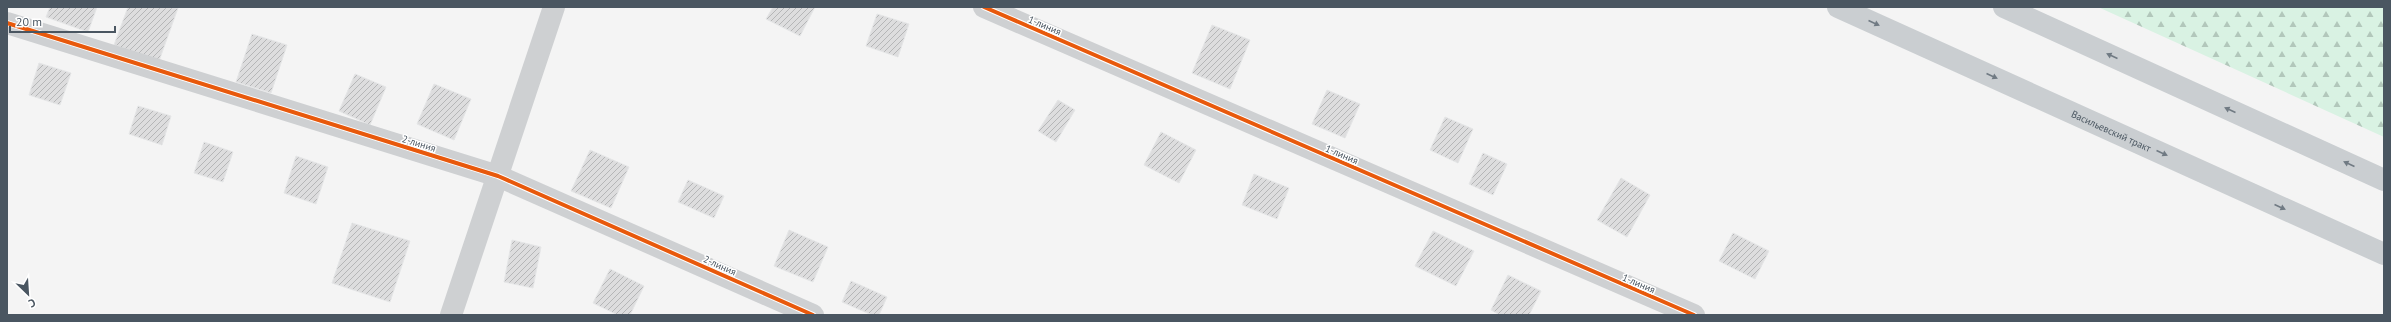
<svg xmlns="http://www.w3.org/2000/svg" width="2391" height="322" font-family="'PT Sans',sans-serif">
<defs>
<pattern id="forest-firs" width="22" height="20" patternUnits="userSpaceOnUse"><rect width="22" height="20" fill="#d9f2e3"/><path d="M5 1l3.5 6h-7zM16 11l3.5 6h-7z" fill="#b2c7bb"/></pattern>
<pattern id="building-hatch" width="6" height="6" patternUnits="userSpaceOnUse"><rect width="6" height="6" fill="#ddddde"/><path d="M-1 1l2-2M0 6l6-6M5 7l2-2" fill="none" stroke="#b5b6b7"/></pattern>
</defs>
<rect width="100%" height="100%" fill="#f4f4f4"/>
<polygon fill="url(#forest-firs)" points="2098,7 2384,8 2384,137"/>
<g fill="url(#building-hatch)" stroke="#e5e6e7">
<polygon points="50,7 97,7 88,32 46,17"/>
<polygon points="128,7 178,8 159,61 114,45"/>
<polygon points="773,7 815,7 800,36 766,19"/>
<polygon points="877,14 909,24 898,57 866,46"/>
<polygon points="1212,25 1250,40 1230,89 1192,73"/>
<polygon points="252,34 287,45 271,93 236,82"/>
<polygon points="39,63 71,73 60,105 29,95"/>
<polygon points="355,74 386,87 370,125 339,111"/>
<polygon points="434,84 471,99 454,140 417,124"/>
<polygon points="1327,90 1360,104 1345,138 1312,124"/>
<polygon points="1058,100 1075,110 1056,142 1038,131"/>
<polygon points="138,106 171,116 162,145 129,134"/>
<polygon points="1445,117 1473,129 1458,163 1430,150"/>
<polygon points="1161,132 1196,150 1179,183 1144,165"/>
<polygon points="204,142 233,152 223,182 194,173"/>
<polygon points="590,150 629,167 611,208 571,191"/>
<polygon points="1483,153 1507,164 1493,195 1469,184"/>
<polygon points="296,156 328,167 316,204 284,193"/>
<polygon points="1254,174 1289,188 1277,219 1242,205"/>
<polygon points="1621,178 1650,195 1627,237 1597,220"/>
<polygon points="688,180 724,196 714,218 678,202"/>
<polygon points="352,223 410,241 390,302 332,283"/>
<polygon points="789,230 828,247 813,282 774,266"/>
<polygon points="1433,231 1474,251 1456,286 1415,266"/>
<polygon points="1733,233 1769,251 1755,279 1719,261"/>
<polygon points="512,240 541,247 533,288 504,282"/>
<polygon points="610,269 644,286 630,315 618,315 593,303"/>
<polygon points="1508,275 1541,291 1529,315 1500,315 1491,310"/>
<polygon points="851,281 887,297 879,315 872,315 842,302"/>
</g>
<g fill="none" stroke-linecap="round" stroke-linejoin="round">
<g stroke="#ced0d2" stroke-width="22">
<polyline points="984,7 1694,315"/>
<polyline points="7,23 498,176 813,315"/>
<polyline points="451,315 554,7"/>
</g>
<g stroke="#caced1" stroke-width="22">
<path id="s1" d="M1838 7 2384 254"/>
<polyline points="2004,7 2384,180"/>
</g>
<g stroke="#fff" stroke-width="6">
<g id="cycleway">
<polyline points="984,7 1694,315"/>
<polyline points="7,23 498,176 813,315"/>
</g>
</g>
<use href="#cycleway" stroke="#e8590c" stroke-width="4"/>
</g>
<defs><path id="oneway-solid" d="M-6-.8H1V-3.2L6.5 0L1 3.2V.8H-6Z"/></defs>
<g fill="#707a83">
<use href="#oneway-solid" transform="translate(1874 23) rotate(24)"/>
<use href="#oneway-solid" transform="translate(2112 56) rotate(-156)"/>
<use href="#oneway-solid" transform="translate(1992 76) rotate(24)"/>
<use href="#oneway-solid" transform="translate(2230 110) rotate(-156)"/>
<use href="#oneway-solid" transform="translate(2162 153) rotate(24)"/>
<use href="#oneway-solid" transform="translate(2349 164) rotate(-156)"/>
<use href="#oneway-solid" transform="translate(2280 207) rotate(24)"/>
</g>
<g text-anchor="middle" stroke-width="3" stroke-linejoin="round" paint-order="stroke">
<g font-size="10" fill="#4a5661" stroke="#fff">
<text transform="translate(1045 25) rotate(23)" y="4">1-линия</text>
<text dy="4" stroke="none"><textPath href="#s1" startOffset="300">Васильевский тракт</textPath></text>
<text transform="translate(419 143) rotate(17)" y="4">2-линия</text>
<text transform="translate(1342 154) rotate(23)" y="4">1-линия</text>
<text transform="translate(720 265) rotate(24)" y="4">2-линия</text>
<text transform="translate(1639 283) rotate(23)" y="4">1-линия</text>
</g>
</g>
<rect width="2391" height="322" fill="none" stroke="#4a5661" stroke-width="16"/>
<g transform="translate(28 294) rotate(155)" stroke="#ffffff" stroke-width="3" paint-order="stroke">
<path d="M0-3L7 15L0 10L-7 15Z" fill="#4a5661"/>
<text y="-6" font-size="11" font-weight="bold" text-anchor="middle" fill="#4a5661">С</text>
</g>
<path d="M10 26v6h105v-6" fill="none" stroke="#4a5661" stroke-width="2"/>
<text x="16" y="26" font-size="12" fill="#4a5661" stroke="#ffffff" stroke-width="3" paint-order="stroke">20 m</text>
</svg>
